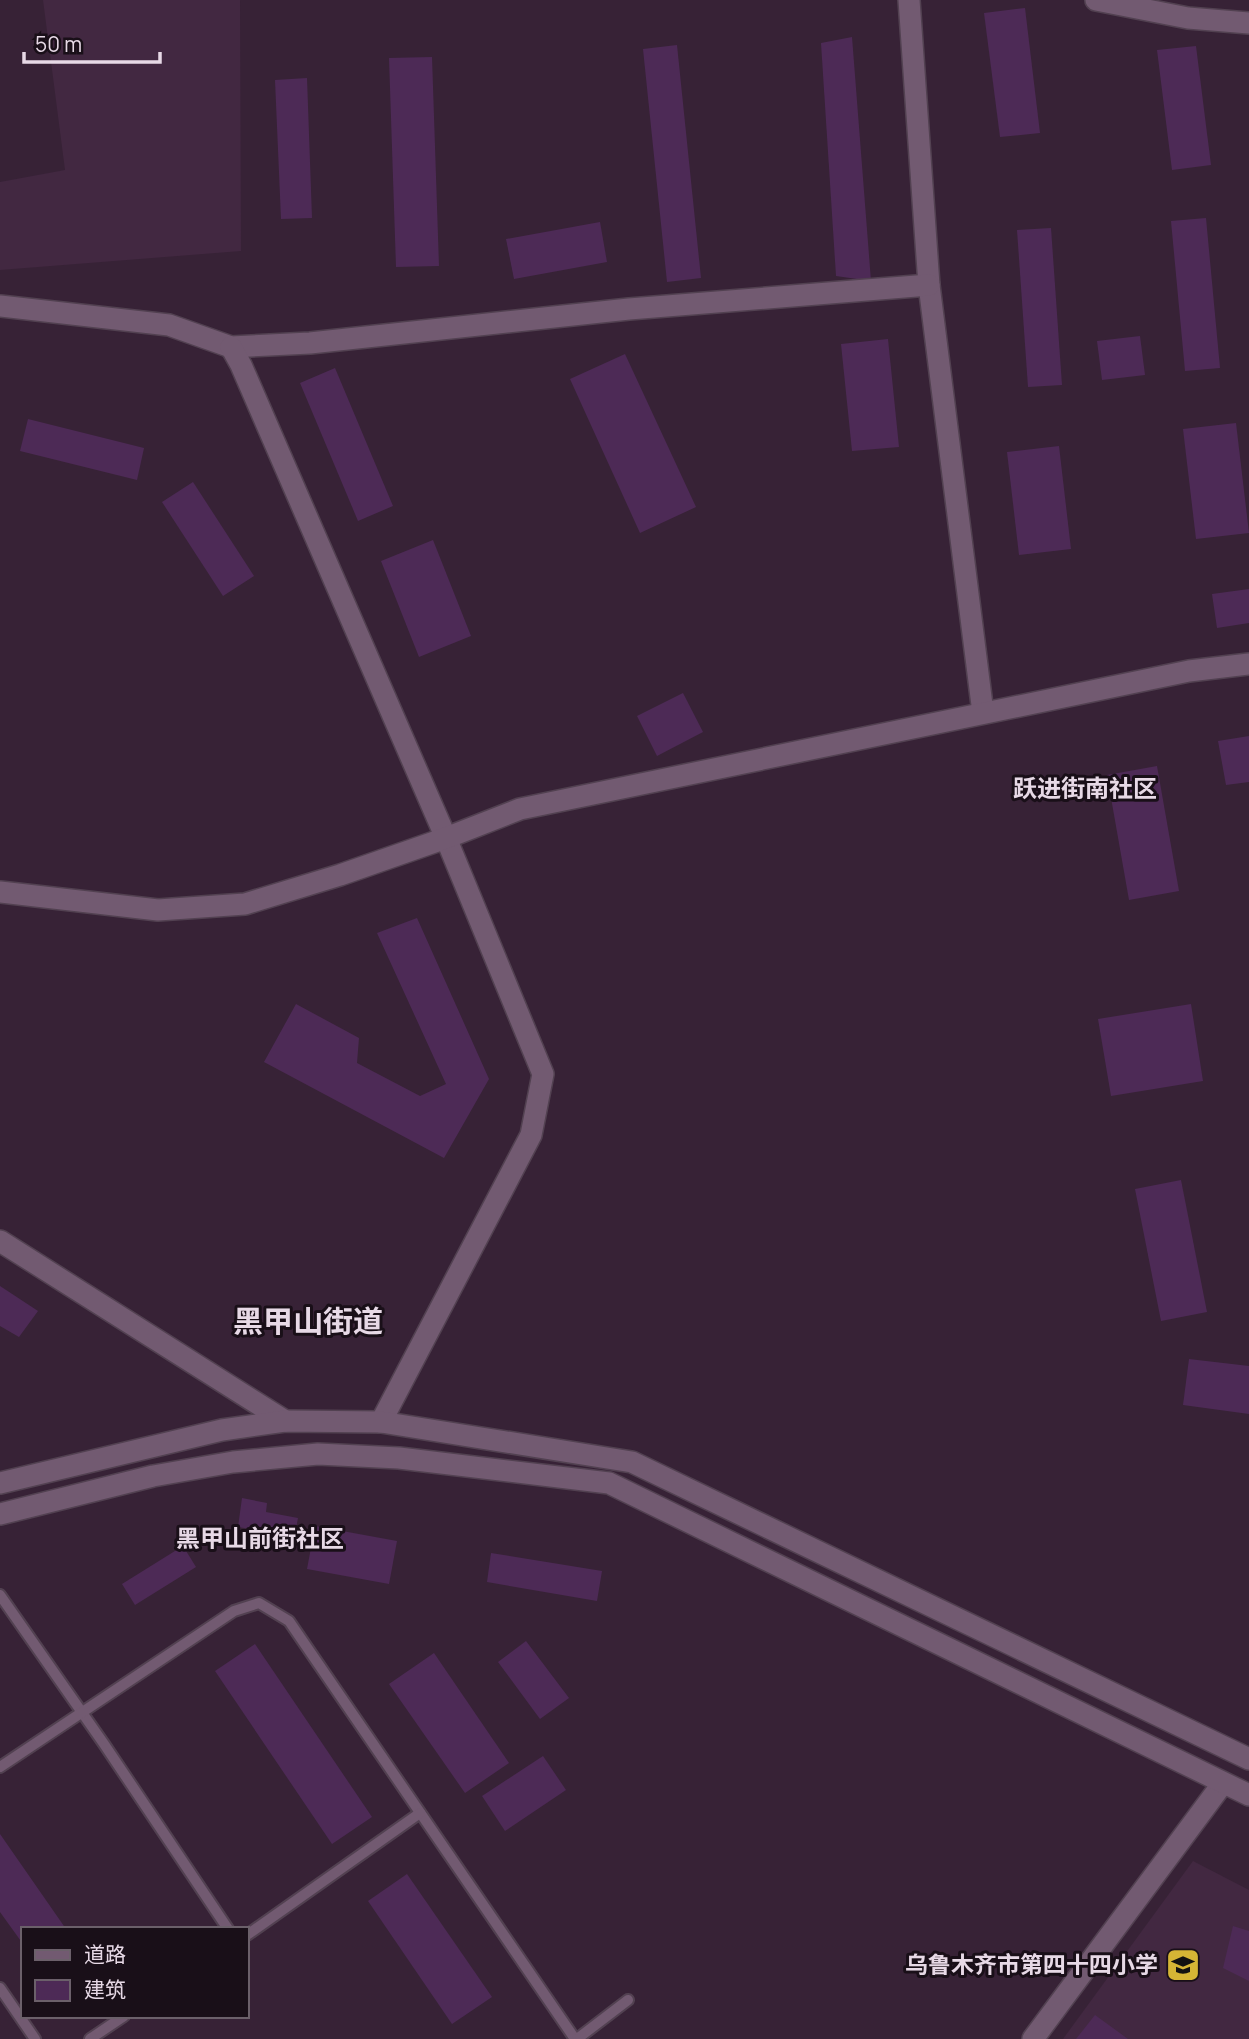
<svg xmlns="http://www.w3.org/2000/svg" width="1249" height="2039" font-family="Manrope,'Noto Sans SC',sans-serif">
<rect width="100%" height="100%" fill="#372236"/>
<g fill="#422841">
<polygon points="43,0 240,0 241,251 0,270 0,182 65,170"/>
<polygon points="1193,1861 1249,1890 1249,2039 1063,2039"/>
</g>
<g fill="#4d2a56">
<polygon points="1025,8 1040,133 1000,137 984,13"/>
<polygon points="852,37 871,281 836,276 821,43"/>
<polygon points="677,45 701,278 667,282 643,49"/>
<polygon points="1196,46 1211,165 1172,170 1157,50"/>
<polygon points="432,57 439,266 396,267 389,58"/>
<polygon points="307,78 312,218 281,219 275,80"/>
<polygon points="1206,218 1220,368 1185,371 1171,221"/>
<polygon points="600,222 607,262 514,279 506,239"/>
<polygon points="1051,228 1062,385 1028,387 1017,230"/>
<polygon points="1140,336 1145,375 1102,380 1097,341"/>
<polygon points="888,339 899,447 852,451 841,344"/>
<polygon points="625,354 696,507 640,533 570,379"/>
<polygon points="335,368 393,506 358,521 300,383"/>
<polygon points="28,419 144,448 137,480 20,451"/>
<polygon points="1236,423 1249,533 1196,539 1183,429"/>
<polygon points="1059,446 1071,549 1019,555 1007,452"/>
<polygon points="193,482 254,576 223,596 162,502"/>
<polygon points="433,540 471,636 419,657 381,561"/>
<polygon points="1249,589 1249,623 1217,628 1212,594"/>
<polygon points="683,693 703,732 657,756 637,716"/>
<polygon points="1249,736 1249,782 1226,785 1218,741"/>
<polygon points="1157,766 1179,891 1129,900 1107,775"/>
<polygon points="417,918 489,1079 444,1158 264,1062 296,1004 359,1038 357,1063 420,1096 446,1084 377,933"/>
<polygon points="1191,1004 1203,1081 1111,1096 1098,1019"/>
<polygon points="1181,1180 1207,1312 1161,1321 1135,1189"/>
<polygon points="0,1286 38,1311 19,1337 0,1326"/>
<polygon points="1189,1359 1249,1366 1249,1414 1183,1405"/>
<polygon points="242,1498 267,1503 266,1512 298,1518 293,1544 261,1538 262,1531 238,1527"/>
<polygon points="315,1526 397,1541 389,1584 307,1569"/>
<polygon points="183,1546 196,1567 135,1605 122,1584"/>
<polygon points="491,1553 602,1571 597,1601 487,1582"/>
<polygon points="526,1641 569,1698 540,1719 498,1662"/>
<polygon points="255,1644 372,1817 332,1844 215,1671"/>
<polygon points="434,1653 509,1763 465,1793 389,1684"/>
<polygon points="543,1756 566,1790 505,1831 482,1796"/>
<polygon points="0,1834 66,1929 23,1929 23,1944 0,1912"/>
<polygon points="407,1874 492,1997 452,2024 368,1901"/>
<polygon points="1233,1926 1249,1931 1249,1981 1223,1968"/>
<polygon points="1095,2015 1128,2039 1076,2039"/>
</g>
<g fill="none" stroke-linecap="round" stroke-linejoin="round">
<g stroke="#524151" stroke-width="14">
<g id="service">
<polyline points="0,1595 104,1744 228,1929"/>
<polyline points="0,1767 234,1611 259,1603 289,1621 575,2039"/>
<polyline points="247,1935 420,1813"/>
<polyline points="0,1988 35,2039"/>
<polyline points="90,2039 124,2016"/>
<polyline points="577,2039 628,2000"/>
</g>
</g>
<g stroke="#524151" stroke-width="24">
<g id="minor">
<polyline points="909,0 929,285 983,713"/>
<polyline points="1096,0 1188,18 1249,23"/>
<polyline points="0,306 169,325 231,347 310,343 629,309 929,285"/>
<polyline points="231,347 241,365 446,838 543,1074 531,1135 381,1422"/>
<polyline points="0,892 158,910 245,904 340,875 446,838 520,809 1189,671 1249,664"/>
<polyline points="0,1241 285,1421"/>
<polyline points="1033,2039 1223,1783"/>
</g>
</g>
<g stroke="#524151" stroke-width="24">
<g id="tertiary">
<polyline points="0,1483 222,1430 285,1421 381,1422 632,1462 1249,1759"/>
<polyline points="0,1514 153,1476 233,1462 318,1454 399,1458 609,1483 1249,1795"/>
</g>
</g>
<use href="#service" stroke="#725a71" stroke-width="10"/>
<use href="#minor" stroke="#725a71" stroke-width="21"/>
<use href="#tertiary" stroke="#725a71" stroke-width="21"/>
</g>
<defs>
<g id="school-square" transform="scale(1.75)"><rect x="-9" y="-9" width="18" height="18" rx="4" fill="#d5b535" stroke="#190f18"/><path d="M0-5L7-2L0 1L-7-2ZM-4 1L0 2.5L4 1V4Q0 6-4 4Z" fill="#111"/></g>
</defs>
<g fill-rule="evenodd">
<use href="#school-square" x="1183" y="1965"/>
</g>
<g text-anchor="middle" stroke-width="6" stroke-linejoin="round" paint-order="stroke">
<g font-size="23" font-weight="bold" fill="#e7d9e6" stroke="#190f18" text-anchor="end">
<text x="1158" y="1973">乌鲁木齐市第四十四小学</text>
</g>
<g font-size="24" font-weight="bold" fill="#e7d9e6" stroke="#190f18">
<text x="1085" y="797">跃进街南社区</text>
<text x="260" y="1547">黑甲山前街社区</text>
</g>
<g font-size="30" font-weight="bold" fill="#e7d9e6" stroke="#190f18">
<text x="308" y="1332">黑甲山街道</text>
</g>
</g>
<rect x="21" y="1927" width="228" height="91" fill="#190f18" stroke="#6b606a" stroke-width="2"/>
<rect x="35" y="1950" width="35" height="10" fill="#725a71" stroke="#6b606a" stroke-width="2"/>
<text x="84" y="1962" font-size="21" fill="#e7d9e6">道路</text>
<rect x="35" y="1980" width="35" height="21" fill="#4d2a56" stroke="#6b606a" stroke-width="2"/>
<text x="84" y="1997" font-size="21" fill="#e7d9e6">建筑</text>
<path d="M24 52v10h136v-10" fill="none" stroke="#e7d9e6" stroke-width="3.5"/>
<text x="35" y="52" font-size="21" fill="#e7d9e6" stroke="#190f18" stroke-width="5" paint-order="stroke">50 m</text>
</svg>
